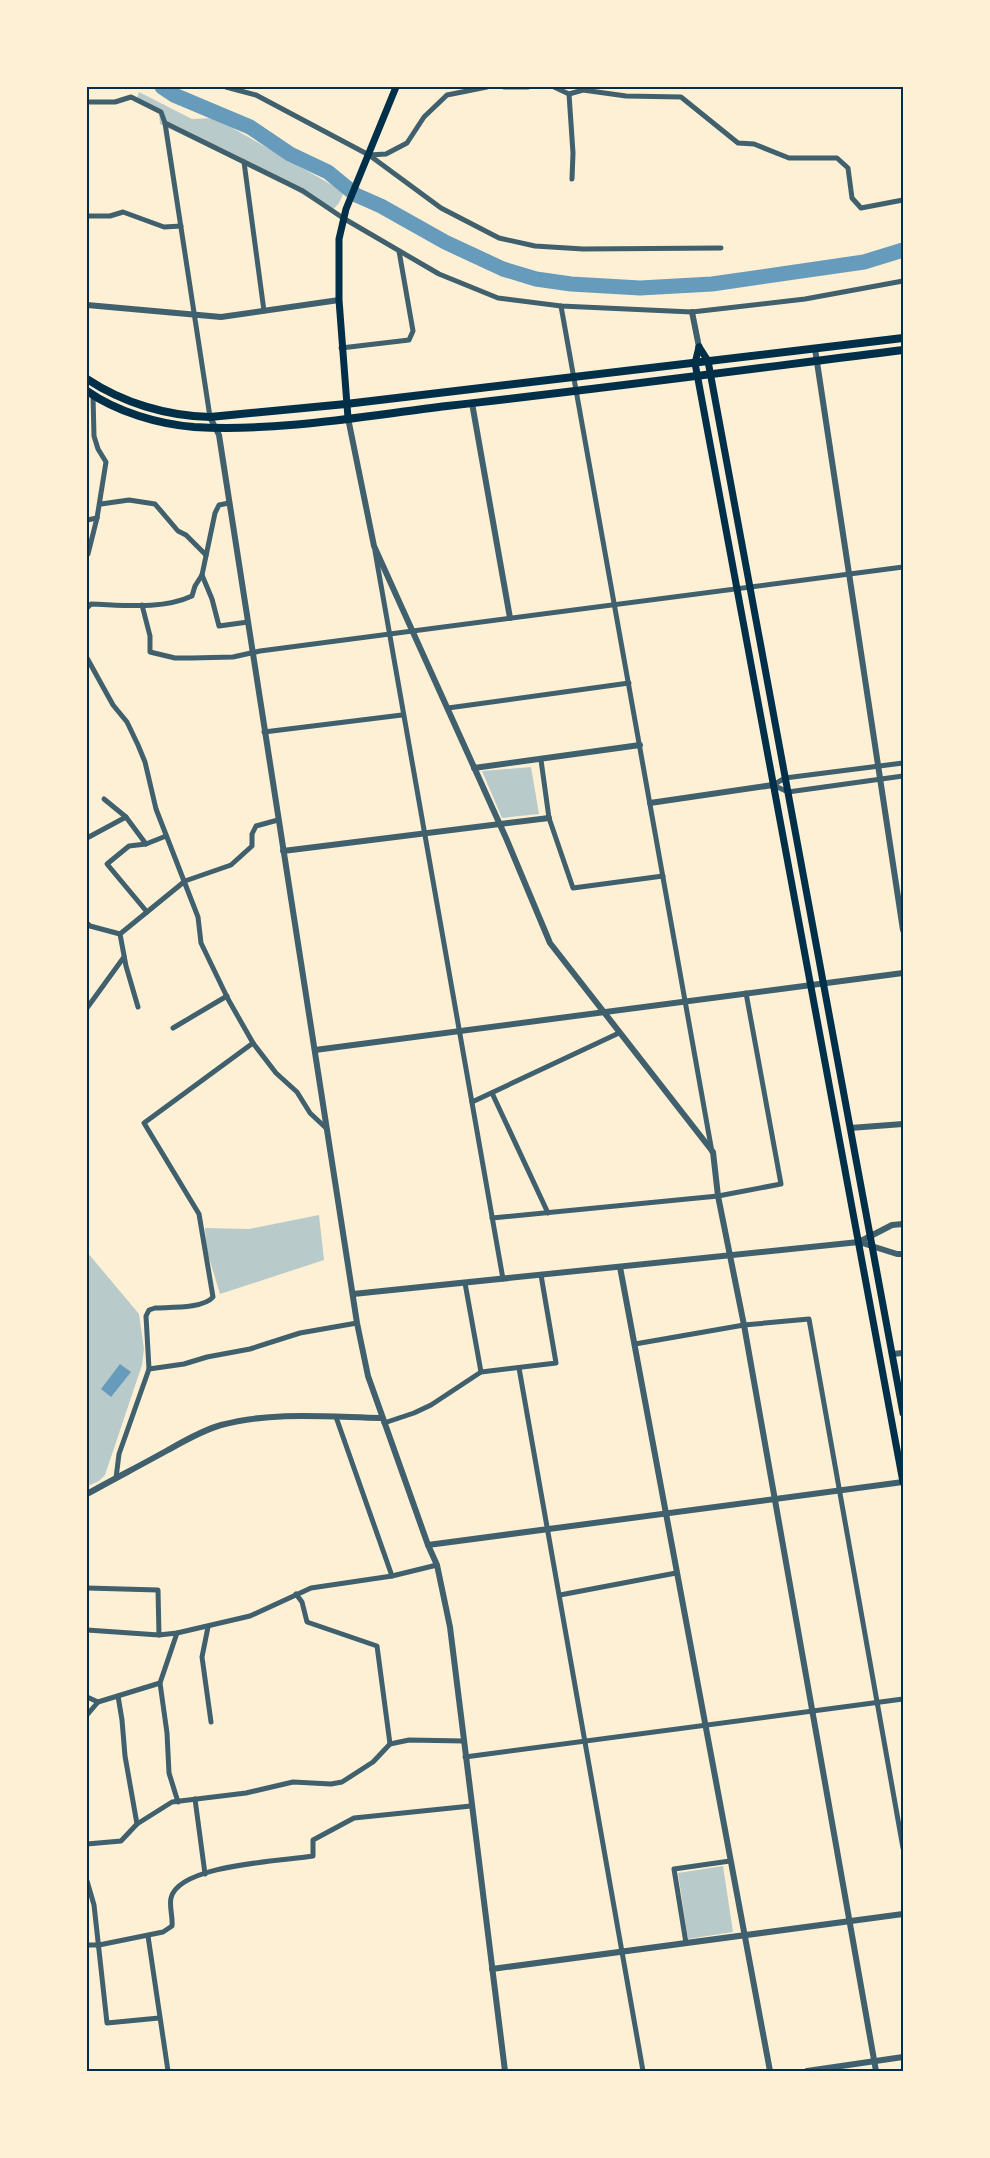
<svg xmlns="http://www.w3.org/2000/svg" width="990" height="2158" font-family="Rubik,sans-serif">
<rect width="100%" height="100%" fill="#fdf0d5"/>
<g fill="#b9caca">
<polygon points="139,92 192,119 215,118 344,192 339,203 331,212 287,185 160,124 159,112 136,101"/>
<polygon points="531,767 539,814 502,818 482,771"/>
<polygon points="319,1215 324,1260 220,1294 207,1251 205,1228 249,1229"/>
<polygon points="87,1252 139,1314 144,1349 142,1365 105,1475 99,1481 88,1486"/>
<polygon points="723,1866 733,1932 688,1939 678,1873"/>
</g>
<polygon fill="#669bbc" points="120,1364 131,1372 111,1397 101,1389"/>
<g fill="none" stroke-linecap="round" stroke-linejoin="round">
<polyline stroke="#669bbc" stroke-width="15" points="162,87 174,95 250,127 290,154 328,172 356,195 381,206 445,242 503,269 536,279 571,284 640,288 712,284 864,262 903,250"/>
<g stroke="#3f606c" stroke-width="5">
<polyline points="226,87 256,95 369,155 441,208 499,238 535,246 583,249 721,248"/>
<polyline points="504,87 528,87"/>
<polyline points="554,87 569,94 583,90 626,96 681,97 738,143 754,144 789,158 837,158 848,168 852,198 861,208 903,200"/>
<polyline points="569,94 573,153 572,179"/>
<polyline points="87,102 115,102 131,97 161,112 165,123 303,191 343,218 439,274 498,298 561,306 692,312 805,299 903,281"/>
<polyline points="165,123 210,417"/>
<polyline points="369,155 386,154 407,143 424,117 447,95 487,87"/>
<polyline points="244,162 264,311"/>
<polyline points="87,216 110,216 123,212 164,227 181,226"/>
<polyline points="561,306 712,1152"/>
<polyline points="341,348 409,340 413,331 399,251"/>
<polyline points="101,504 129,500 155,504 178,531 186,535 206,555"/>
<polyline points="87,520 97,518 106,462 98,449 94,436 93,396"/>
<polyline points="375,551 503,1279"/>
<polyline points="88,554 97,518"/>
<polyline points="202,575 212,599 219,626 248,622"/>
<polyline points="142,605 150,636 150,652 175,658 192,658 233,657 260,651 903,567"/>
<path d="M87 608 91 604C123 605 162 610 192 596L195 586 202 575 215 513 219 505 229 503"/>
<polyline points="87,658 113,705 127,722 138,745 145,762 156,809 198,917 201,943 228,999 253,1043 276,1073 297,1092 310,1113 326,1128"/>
<polyline points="448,708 629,683"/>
<polyline points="264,732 402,715"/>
<polyline points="541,760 549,818 573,888 663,876"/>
<polyline points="773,785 785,778 903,763"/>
<polyline points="773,785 788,792 903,776"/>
<polyline points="104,799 126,817"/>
<polyline points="87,838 126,817 146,844"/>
<polyline points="147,912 107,864 129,846 146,844 166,836"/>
<polyline points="87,923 90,926 120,934"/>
<polyline points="138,1007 126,966 120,934 185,881 231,865 252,846 252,834 256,826 278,820"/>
<polyline points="87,1008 124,957"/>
<polyline points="173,1028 227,996"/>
<polyline points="492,1093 548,1213"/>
<polyline points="472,1102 619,1033"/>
<polyline points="492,1218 718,1196 781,1184 746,993"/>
<polyline points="465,1283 481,1372 556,1363 541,1275"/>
<polyline points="635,1344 744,1325 809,1319 903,1848"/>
<polyline points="519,1368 643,2071"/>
<polyline points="149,1369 184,1364 207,1357 250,1349 300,1333 357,1323"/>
<polyline points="336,1417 392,1576"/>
<polyline points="384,1423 414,1413 431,1405 481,1372"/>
<path d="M116 1478 119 1454 149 1369 146 1316 149 1310 155 1308C170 1307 203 1309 213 1297L199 1214 144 1123 253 1043"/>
<polyline points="87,1588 158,1590 159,1635"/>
<polyline points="296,1594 302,1602 307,1622 377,1646 390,1744"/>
<polyline points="560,1595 676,1573"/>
<polyline points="208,1627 202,1657 211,1722"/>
<polyline points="87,1630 159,1635 177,1633 250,1616 311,1588 392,1576 437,1565"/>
<polyline points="160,1683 167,1733 169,1773 178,1802"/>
<polyline points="118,1696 122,1720 125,1756 137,1824"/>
<polyline points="87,1697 98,1702"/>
<polyline points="87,1715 98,1702 160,1683 177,1633"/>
<polyline points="465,1757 903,1699"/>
<polyline points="195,1799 205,1874"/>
<polyline points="87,1844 121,1841 137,1824 172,1802 246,1793 293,1782 331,1784 342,1782 373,1762 390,1744 409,1740 463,1741"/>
<polyline points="87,1881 94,1905 107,2023 159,2018"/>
<polyline points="148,1936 168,2071"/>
<polyline points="686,1943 674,1869 730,1861"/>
<path d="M87 1945H99L163 1932 172 1926C173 1917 169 1906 171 1898 179 1864 285 1861 313 1856V1840L354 1818 471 1806"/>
</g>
<g stroke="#3f606c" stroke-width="6">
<polyline points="87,305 221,317 339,300"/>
<polyline points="692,312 699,347"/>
<polyline points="815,349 903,930"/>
<polyline points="472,403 510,618"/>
<polyline points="210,417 219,435 357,1323 368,1376 428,1545 437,1565 450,1627 505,2071"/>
<polyline points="348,418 374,546 506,838 550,943 713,1152 718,1196 744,1325 876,2071"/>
<polyline points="474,768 640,745"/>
<polyline points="650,803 773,785"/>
<polyline points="283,851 549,818"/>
<polyline points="315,1050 903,973"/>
<polyline points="850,1128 903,1124"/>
<polyline points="859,1242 897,1254 903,1254"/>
<polyline points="620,1267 770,2071"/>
<polyline points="353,1294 859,1242 892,1225 903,1224"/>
<polyline points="892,1354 903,1353"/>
<path d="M87 1494C114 1479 141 1465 168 1450 184 1441 203 1430 221 1425 273 1411 329 1417 381 1418"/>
<polyline points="428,1545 903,1482"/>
<polyline points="492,1969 903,1914"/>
<polyline points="807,2071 903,2057"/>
</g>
<g stroke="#003049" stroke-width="7">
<polyline points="699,347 695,363 903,1482"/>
<polyline points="699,347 708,361 903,1413"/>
<polyline points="348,418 339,300 339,239 346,209 396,87"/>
</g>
<g stroke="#003049" stroke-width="8">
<path d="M87 379C123 403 167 416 210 417L346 404 903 338"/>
<path d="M87 391C117 412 158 424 194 427 278 432 364 416 447 406 599 389 751 369 903 350"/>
</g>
</g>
<rect width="990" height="2158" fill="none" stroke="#fdf0d5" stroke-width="177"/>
<rect x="88" y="88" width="814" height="1982" fill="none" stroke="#003049" stroke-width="2"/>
</svg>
